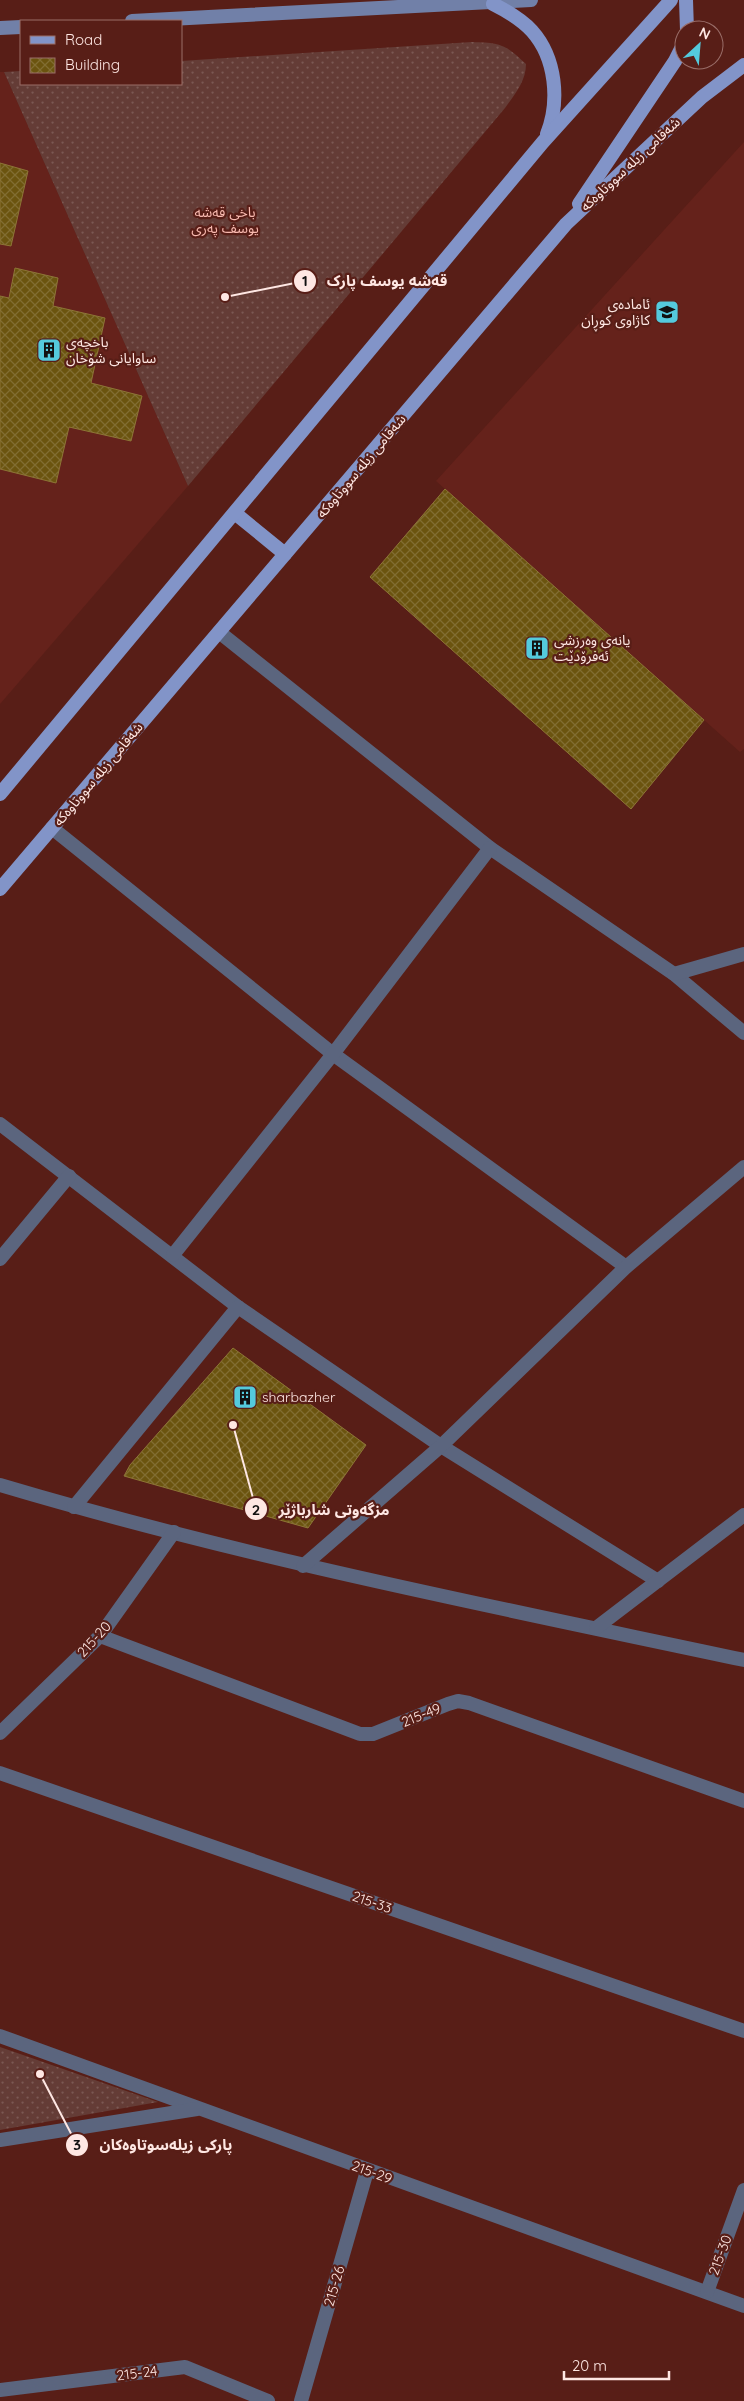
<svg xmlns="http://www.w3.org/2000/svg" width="744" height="2401" font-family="Quicksand,'Noto Sans Arabic',sans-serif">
<defs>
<pattern id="grass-dots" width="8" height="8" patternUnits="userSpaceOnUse" patternTransform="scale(1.25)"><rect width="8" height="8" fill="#643c36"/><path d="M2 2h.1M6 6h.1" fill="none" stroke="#7b5853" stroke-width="1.8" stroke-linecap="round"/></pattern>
<pattern id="building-cross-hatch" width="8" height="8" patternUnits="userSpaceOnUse" patternTransform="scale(1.25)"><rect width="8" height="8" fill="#6b540f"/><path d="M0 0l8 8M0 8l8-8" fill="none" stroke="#816d32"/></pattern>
</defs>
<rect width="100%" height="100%" fill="#581e17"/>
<g fill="#65221b">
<polygon points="0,72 4,72 188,486 0,704"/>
<polygon points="744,142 744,749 740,752 436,481"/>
</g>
<g fill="url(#grass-dots)">
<path d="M472 42C501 43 505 44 526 64 526 81 515 94 505 108L188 486 4 72 21 71V84H181V61Z"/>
<polygon points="0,2047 158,2102 0,2130"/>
</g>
<g fill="url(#building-cross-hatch)" stroke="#8d7536">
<polygon points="0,163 28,171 11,246 0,244"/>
<polygon points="15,268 58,278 53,306 105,318 91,383 142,396 131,441 69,427 56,483 0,469 0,296 9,298"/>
<polygon points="445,489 704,720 631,809 370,577"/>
<polygon points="233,1348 366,1445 308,1528 124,1476 130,1465"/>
</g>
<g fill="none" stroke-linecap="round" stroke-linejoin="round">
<g stroke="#5b657e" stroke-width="14">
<polyline points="219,632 490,848 674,974 744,1033"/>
<polyline points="52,828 333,1054 626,1267"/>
<polyline points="674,974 744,954"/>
<polyline points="0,1124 238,1307 441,1446 658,1581"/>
<polyline points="173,1255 333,1054 490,848"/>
<polyline points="0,1259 69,1176"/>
<path d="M0 1485C245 1558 495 1607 744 1660"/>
<polyline points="74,1507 238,1307"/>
<polyline points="303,1566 441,1446 626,1267 744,1167"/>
<polyline points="596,1628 744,1515"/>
<polyline points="100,1636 360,1734 373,1734 448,1704 458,1701 469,1703 744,1801"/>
<polyline points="0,1733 100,1636 174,1532"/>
<polyline points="0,1773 744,2031"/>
<polyline points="0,2036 744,2306"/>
<polyline points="0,2140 197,2109"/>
<polyline points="707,2292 744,2190"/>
<polyline points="0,2390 185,2367 268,2401"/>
<polyline points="301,2401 367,2171"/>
</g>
<g stroke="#7180a8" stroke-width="14">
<polyline points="132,21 531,0"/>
<polyline points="0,28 21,27"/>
</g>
<g stroke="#8294c8" stroke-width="14">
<polyline points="686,0 687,30"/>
<path d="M493 4C507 11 521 19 532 31 556 58 560 101 547 134"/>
<polyline points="579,204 675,61 684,43"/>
<polyline points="236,514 285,554"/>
<polyline points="0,794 543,142 671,0"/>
<polyline points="0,889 566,224 702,97 744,65"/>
</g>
</g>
<defs>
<g id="school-square" transform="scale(1.25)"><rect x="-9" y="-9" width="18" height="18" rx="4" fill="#54cadd" stroke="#581e17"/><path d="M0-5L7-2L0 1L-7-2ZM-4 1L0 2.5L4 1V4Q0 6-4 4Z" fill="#111"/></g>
<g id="building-square" transform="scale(1.25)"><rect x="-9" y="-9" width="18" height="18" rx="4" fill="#54cadd" stroke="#581e17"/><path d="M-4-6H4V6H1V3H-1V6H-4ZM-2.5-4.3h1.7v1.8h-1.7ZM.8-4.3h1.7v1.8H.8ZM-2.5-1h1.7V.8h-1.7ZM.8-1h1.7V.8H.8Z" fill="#111"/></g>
</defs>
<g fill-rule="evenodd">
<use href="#school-square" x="667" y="312"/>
<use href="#building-square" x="49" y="350"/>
<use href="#building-square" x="537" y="648"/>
<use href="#building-square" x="245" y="1397"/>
</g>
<g text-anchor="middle" stroke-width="4.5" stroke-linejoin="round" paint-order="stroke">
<g font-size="14" fill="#fee7e3" stroke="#581e17">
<text transform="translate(630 164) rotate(-43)" y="5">شەقامی زیلە سووتاوەکە</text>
<text transform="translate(361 466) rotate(-50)" y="5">شەقامی زیلە سووتاوەکە</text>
<text transform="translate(98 774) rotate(-50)" y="5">شەقامی زیلە سووتاوەکە</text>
<text transform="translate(94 1639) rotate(-48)" y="5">215-20</text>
<text transform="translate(421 1715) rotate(-22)" y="5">215-49</text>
<text transform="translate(372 1902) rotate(19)" y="5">215-33</text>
<text transform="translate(372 2172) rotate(20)" y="5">215-29</text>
<text transform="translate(720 2255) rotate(-70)" y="5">215-30</text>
<text transform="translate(334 2286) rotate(-74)" y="5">215-26</text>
<text transform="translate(137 2373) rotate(-7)" y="5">215-24</text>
</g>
<g font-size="14" fill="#f8b9af" stroke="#581e17">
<text x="225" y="217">باخی قەشە<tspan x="225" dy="16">یوسف پەری</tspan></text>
</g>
<g font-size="14" fill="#fee7e3" stroke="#581e17" text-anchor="start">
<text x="650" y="309" text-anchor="end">ئامادەی<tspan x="650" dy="16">کاژاوی کوڕان</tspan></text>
<text x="66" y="347">باخچەی<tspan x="66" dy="16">ساوایانی شۆخان</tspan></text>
<text x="554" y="645">یانەی وەرزشی<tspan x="554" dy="16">ئەفرۆدێت</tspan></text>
<text x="262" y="1402">sharbazher</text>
</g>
</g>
<path fill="none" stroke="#fee7e3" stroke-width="2" d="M225 297L305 281M233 1425L256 1509M40 2074L77 2145"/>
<g fill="#fee7e3" stroke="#581e17" stroke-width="2">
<circle cx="225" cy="297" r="5"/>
<circle cx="233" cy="1425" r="5"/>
<circle cx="40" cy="2074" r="5"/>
<circle cx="305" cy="281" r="12"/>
<circle cx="256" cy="1509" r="12"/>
<circle cx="77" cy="2145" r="12"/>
</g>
<g font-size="15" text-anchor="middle" font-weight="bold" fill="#111">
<text x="305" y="286">1</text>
<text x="256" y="1515">2</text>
<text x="77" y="2150">3</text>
</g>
<g font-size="15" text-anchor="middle" font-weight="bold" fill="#fee7e3" stroke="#581e17" stroke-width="4.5" stroke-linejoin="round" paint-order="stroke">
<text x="387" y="286">قەشە یوسف پارک</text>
<text x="334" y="1515">مزگەوتی شارباژێر</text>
<text x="166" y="2150">پارکی زیلەسوتاوەکان</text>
</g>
<rect x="20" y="20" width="162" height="65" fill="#581e17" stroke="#9a6e69"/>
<rect x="30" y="36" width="25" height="8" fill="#8294c8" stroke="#9a6e69"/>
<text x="65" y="45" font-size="15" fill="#fee7e3">Road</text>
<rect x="30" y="58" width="25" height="15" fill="url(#building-cross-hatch)" stroke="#9a6e69"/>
<text x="65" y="70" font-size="15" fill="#fee7e3">Building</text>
<g transform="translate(699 45) rotate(26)"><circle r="24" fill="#581e17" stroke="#9a6e69"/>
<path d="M0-4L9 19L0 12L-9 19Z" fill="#54cadd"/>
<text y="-8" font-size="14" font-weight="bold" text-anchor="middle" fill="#fee7e3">N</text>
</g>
<path d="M564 2371v8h105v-8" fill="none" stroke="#fee7e3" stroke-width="2.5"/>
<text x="572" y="2371" font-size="15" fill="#fee7e3" stroke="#581e17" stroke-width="4" paint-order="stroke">20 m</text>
</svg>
